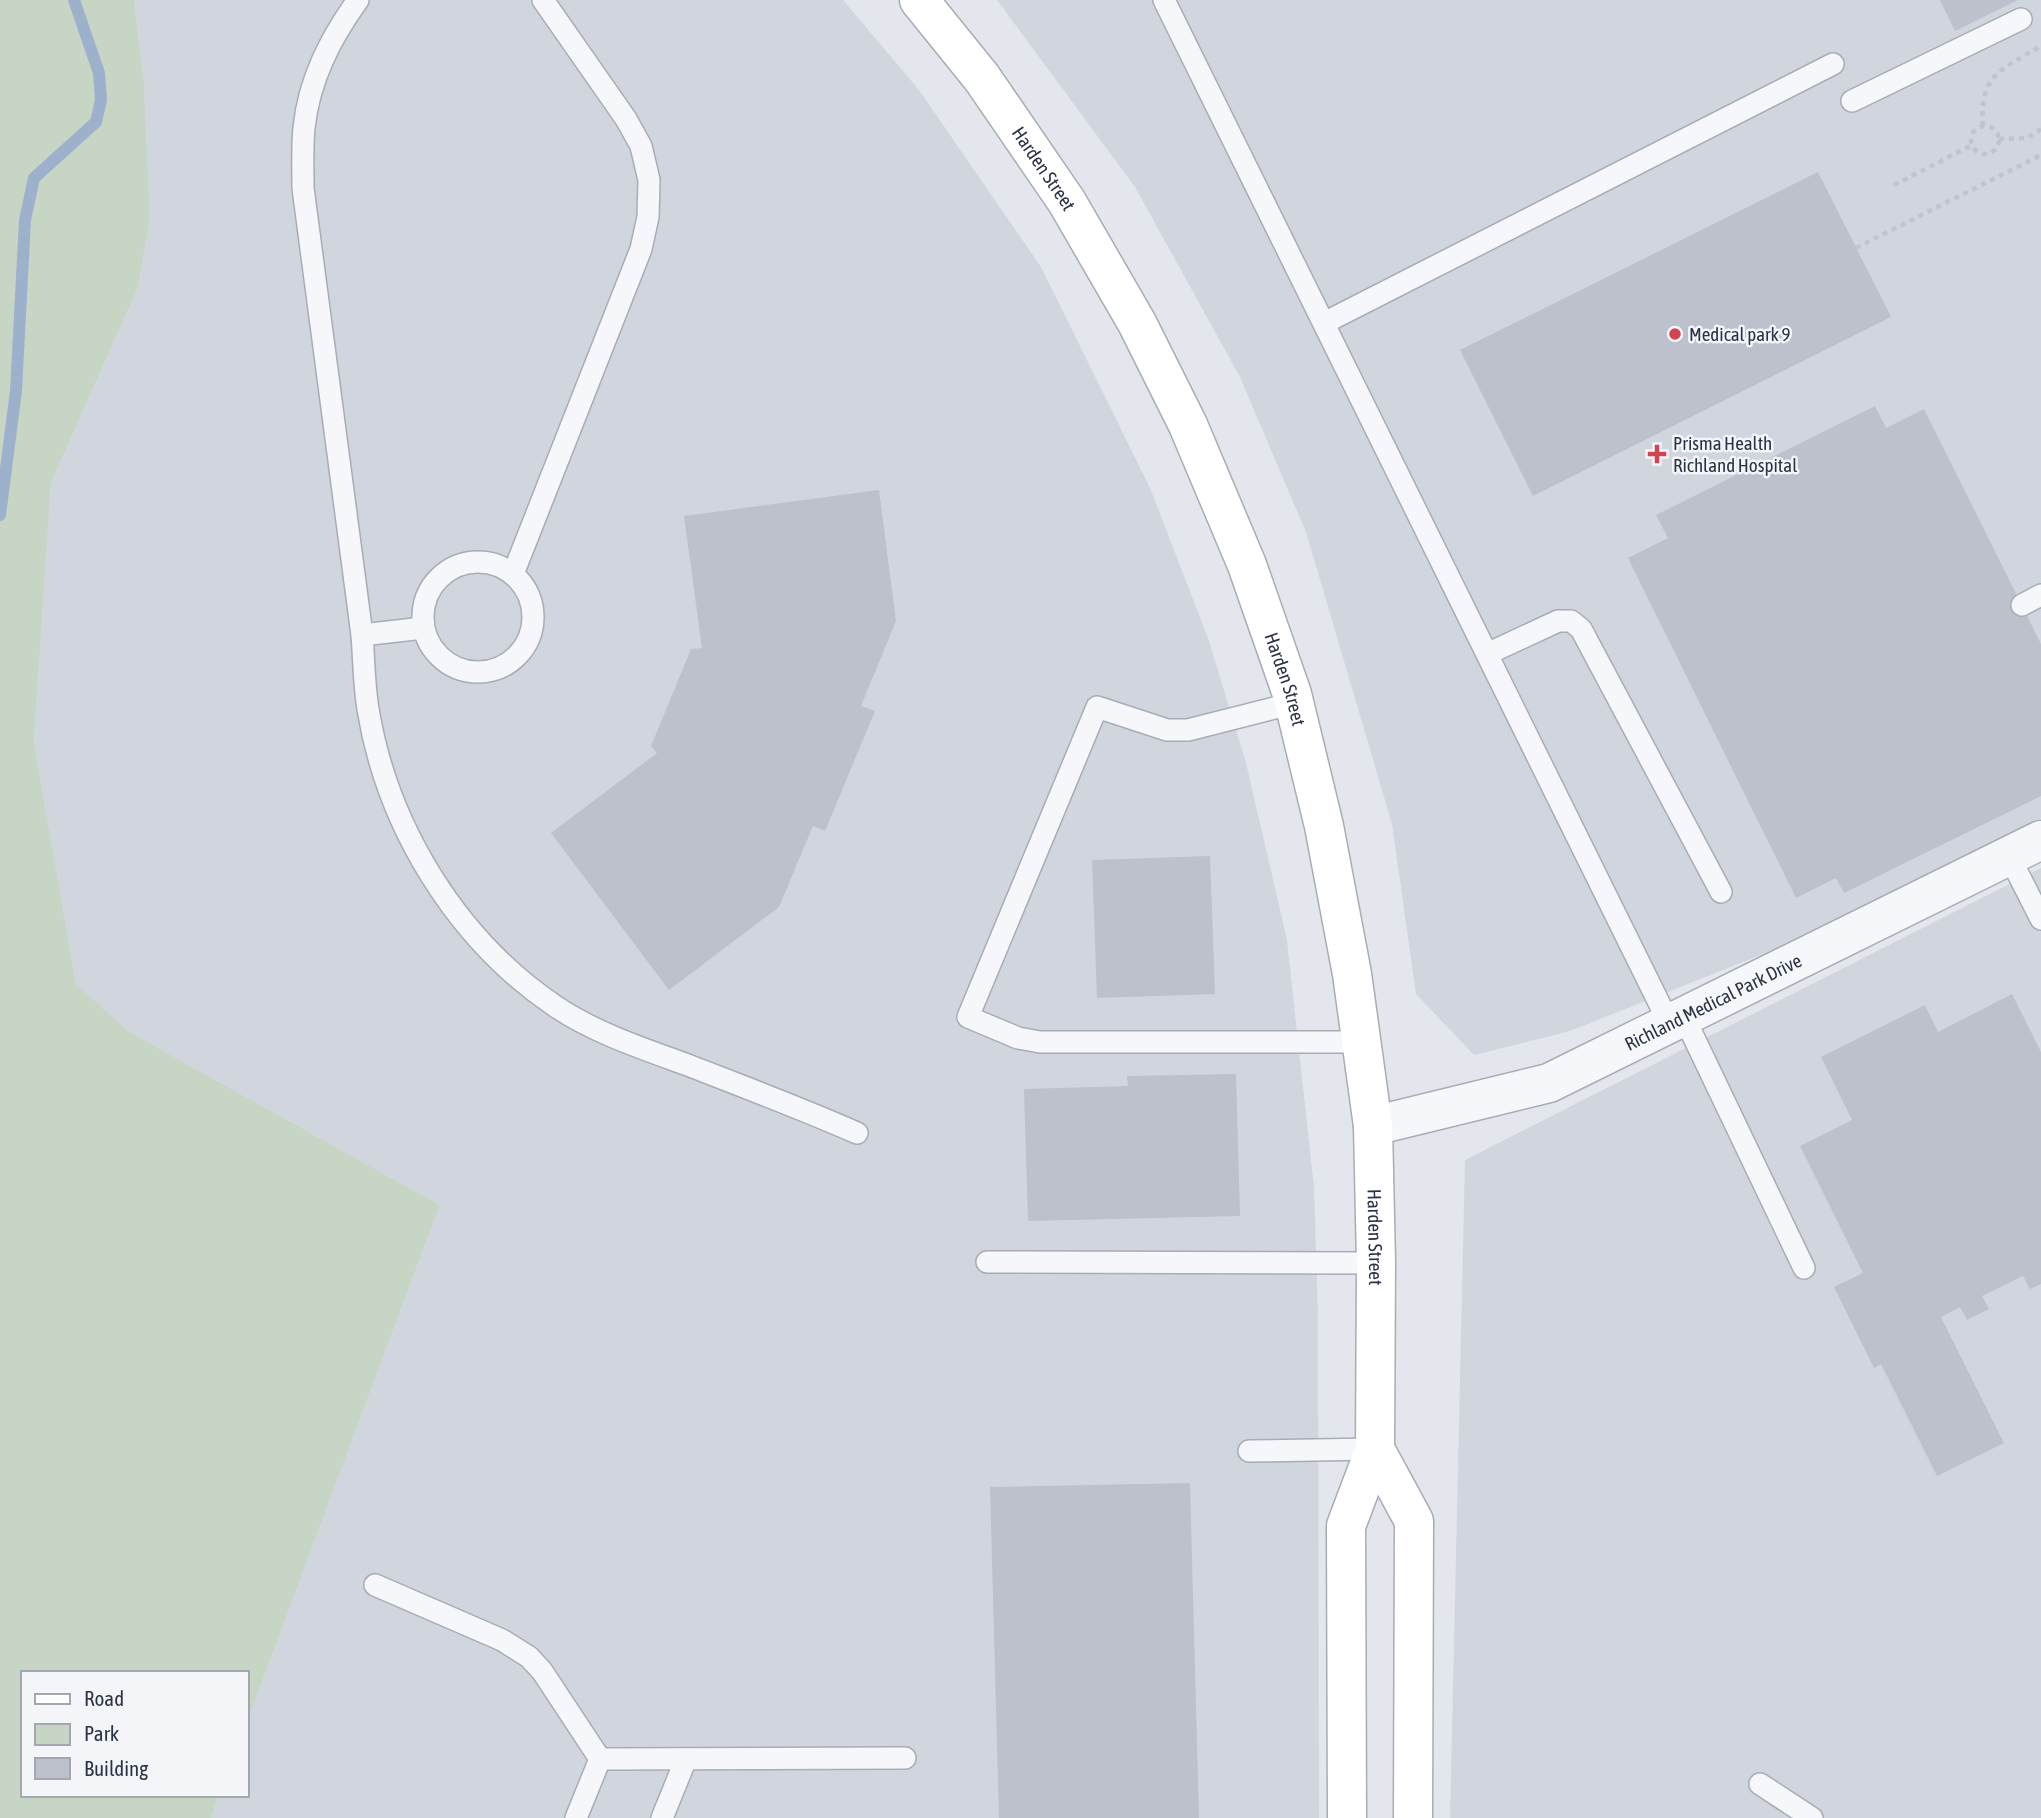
<svg xmlns="http://www.w3.org/2000/svg" width="2041" height="1818" font-family="'Asap Condensed',sans-serif">
<rect width="100%" height="100%" fill="#e3e6ec"/>
<g fill="#d1d5de">
<polygon points="134,0 843,0 919,90 1041,267 1150,488 1208,638 1246,763 1287,940 1314,1188 1318,1317 1319,1818 211,1818 219,1795 247,1795 247,1722 440,1205 128,1031 76,985 34,742 51,483 138,288 150,219 144,82"/>
<polygon points="997,0 2041,0 2041,818 1773,950 1570,1031 1474,1055 1416,994 1392,824 1306,532 1240,377 1135,187"/>
<polygon points="2041,868 2041,1818 1450,1818 1465,1160"/>
</g>
<polygon fill="#c7d6c4" points="0,0 134,0 144,82 150,219 138,288 51,483 34,742 76,984 128,1031 440,1205 247,1722 247,1673 23,1673 23,1795 219,1795 211,1818 0,1818"/>
<g fill="none" stroke-linecap="round" stroke-linejoin="round">
<polyline stroke="#9db1cd" stroke-width="12" points="0,515 16,391 25,220 34,178 96,122 101,100 99,73 74,0"/>
</g>
<g fill="#bdc1cc">
<polygon points="1940,0 2018,0 1955,31"/>
<polygon points="1818,172 1891,317 1533,496 1460,350"/>
<polygon points="1875,406 1886,428 1924,409 2041,644 2041,796 1844,893 1836,878 1796,898 1628,558 1668,538 1656,515"/>
<polygon points="879,490 896,621 861,706 875,711 825,831 813,826 779,907 669,990 551,833 657,753 651,746 691,649 702,648 684,516"/>
<polygon points="1210,856 1215,994 1097,998 1092,860"/>
<polygon points="2012,994 2041,1052 2041,1284 2030,1289 2023,1276 1982,1296 1989,1309 1967,1320 1960,1307 1941,1317 2004,1443 1937,1476 1881,1364 1874,1368 1834,1287 1863,1273 1800,1146 1852,1120 1821,1057 1925,1005 1938,1032"/>
<polygon points="1236,1074 1240,1216 1028,1221 1024,1089 1128,1086 1127,1076"/>
<polygon points="1190,1483 1199,1818 999,1818 990,1487"/>
</g>
<g fill="none" stroke-linecap="round" stroke-linejoin="round">
<g stroke="#a8acb7" stroke-width="24">
<g id="lane">
<path d="M358 0C330 39 309 80 304 128 302 148 303 168 303 188L362 635C364 660 364 685 368 709 387 826 456 939 555 1006 593 1032 641 1048 685 1064 742 1086 800 1108 857 1133"/>
<polyline points="1164,0 1669,1023"/>
<polyline points="1852,101 2021,19"/>
<polyline points="1324,323 1833,64"/>
<circle cx="478" cy="617" r="55"/>
<polyline points="513,574 641,249 648,217 649,180 641,146 626,119 543,0"/>
<polyline points="2022,605 2041,595"/>
<polyline points="362,635 423,628"/>
<polyline points="1487,654 1558,621 1571,621 1581,629 1721,892"/>
<polyline points="1294,703 1188,730 1167,730 1097,707 968,1017 1018,1038 1040,1042 1362,1042"/>
<polyline points="2009,856 2041,919"/>
<polyline points="1684,1017 1804,1268"/>
<polyline points="987,1262 1376,1263"/>
<polyline points="1249,1451 1375,1449"/>
<polyline points="375,1585 502,1640 529,1657 542,1671 600,1759"/>
<polyline points="600,1759 905,1758"/>
<polyline points="1760,1784 1812,1818"/>
<polyline points="576,1818 600,1759"/>
<polyline points="662,1818 686,1759"/>
</g>
</g>
<g stroke="#a8acb7" stroke-width="41">
<g id="street">
<path id="s1" d="M1373 1126 1549 1083 2041 840"/>
</g>
</g>
<g stroke="#a8acb7" stroke-width="41">
<g id="secondary">
<path id="s2" d="M919 0 982 78 1067 202 1137 323 1188 425 1247 565 1292 694 1324 826 1352 974 1373 1126 1376 1263 1375 1449 1346 1526 1347 1818"/>
<polyline points="1375,1449 1414,1521 1413,1818"/>
</g>
</g>
<g stroke="#c1c4cb" stroke-width="4.5" stroke-dasharray="5 5" stroke-linecap="butt">
<path d="M1983 126C1979 73 2002 70 2041 46"/>
<circle cx="1985" cy="140" r="14"/>
<polyline points="1999,139 2027,138 2041,129"/>
<polyline points="1894,185 1972,145"/>
<polyline points="1856,248 2041,155"/>
</g>
<use href="#lane" stroke="#f6f7fa" stroke-width="21"/>
<use href="#street" stroke="#f6f7fa" stroke-width="38"/>
<use href="#secondary" stroke="#fff" stroke-width="38"/>
</g>
<g fill="#d44450" stroke="#f3f5f9" stroke-width="2.5">
<circle cx="1675" cy="334" r="7"/>
<path d="M1653.5 443.5h7v7h7v7h-7v7h-7v-7h-7v-7h7z"/>
</g>
<g text-anchor="middle" stroke-width="5" stroke-linejoin="round" paint-order="stroke">
<g font-size="19" fill="#2a3245" stroke="#f3f5f9">
<text dy="7" stroke="none"><textPath href="#s2" startOffset="210">Harden Street</textPath></text>
<text dy="7" stroke="none"><textPath href="#s2" startOffset="777">Harden Street</textPath></text>
<text dy="7" stroke="none"><textPath href="#s1" startOffset="364">Richland Medical Park Drive</textPath></text>
<text dy="7" stroke="none"><textPath href="#s2" startOffset="1344">Harden Street</textPath></text>
</g>
<g font-size="19" fill="#2a3245" stroke="#f3f5f9" text-anchor="start">
<text x="1689" y="341">Medical park 9</text>
<text x="1673" y="450">Prisma Health<tspan x="1673" dy="22">Richland Hospital</tspan></text>
</g>
</g>
<rect x="21" y="1671" width="228" height="126" fill="#f3f5f9" stroke="#a3a7b1" stroke-width="2"/>
<rect x="35" y="1694" width="35" height="10" fill="#ffffff" stroke="#a3a7b1" stroke-width="2"/>
<text x="84" y="1706" font-size="21" fill="#2a3245">Road</text>
<rect x="35" y="1724" width="35" height="21" fill="#c7d6c4" stroke="#a3a7b1" stroke-width="2"/>
<text x="84" y="1741" font-size="21" fill="#2a3245">Park</text>
<rect x="35" y="1758" width="35" height="21" fill="#bdc1cc" stroke="#a3a7b1" stroke-width="2"/>
<text x="84" y="1776" font-size="21" fill="#2a3245">Building</text>
</svg>
